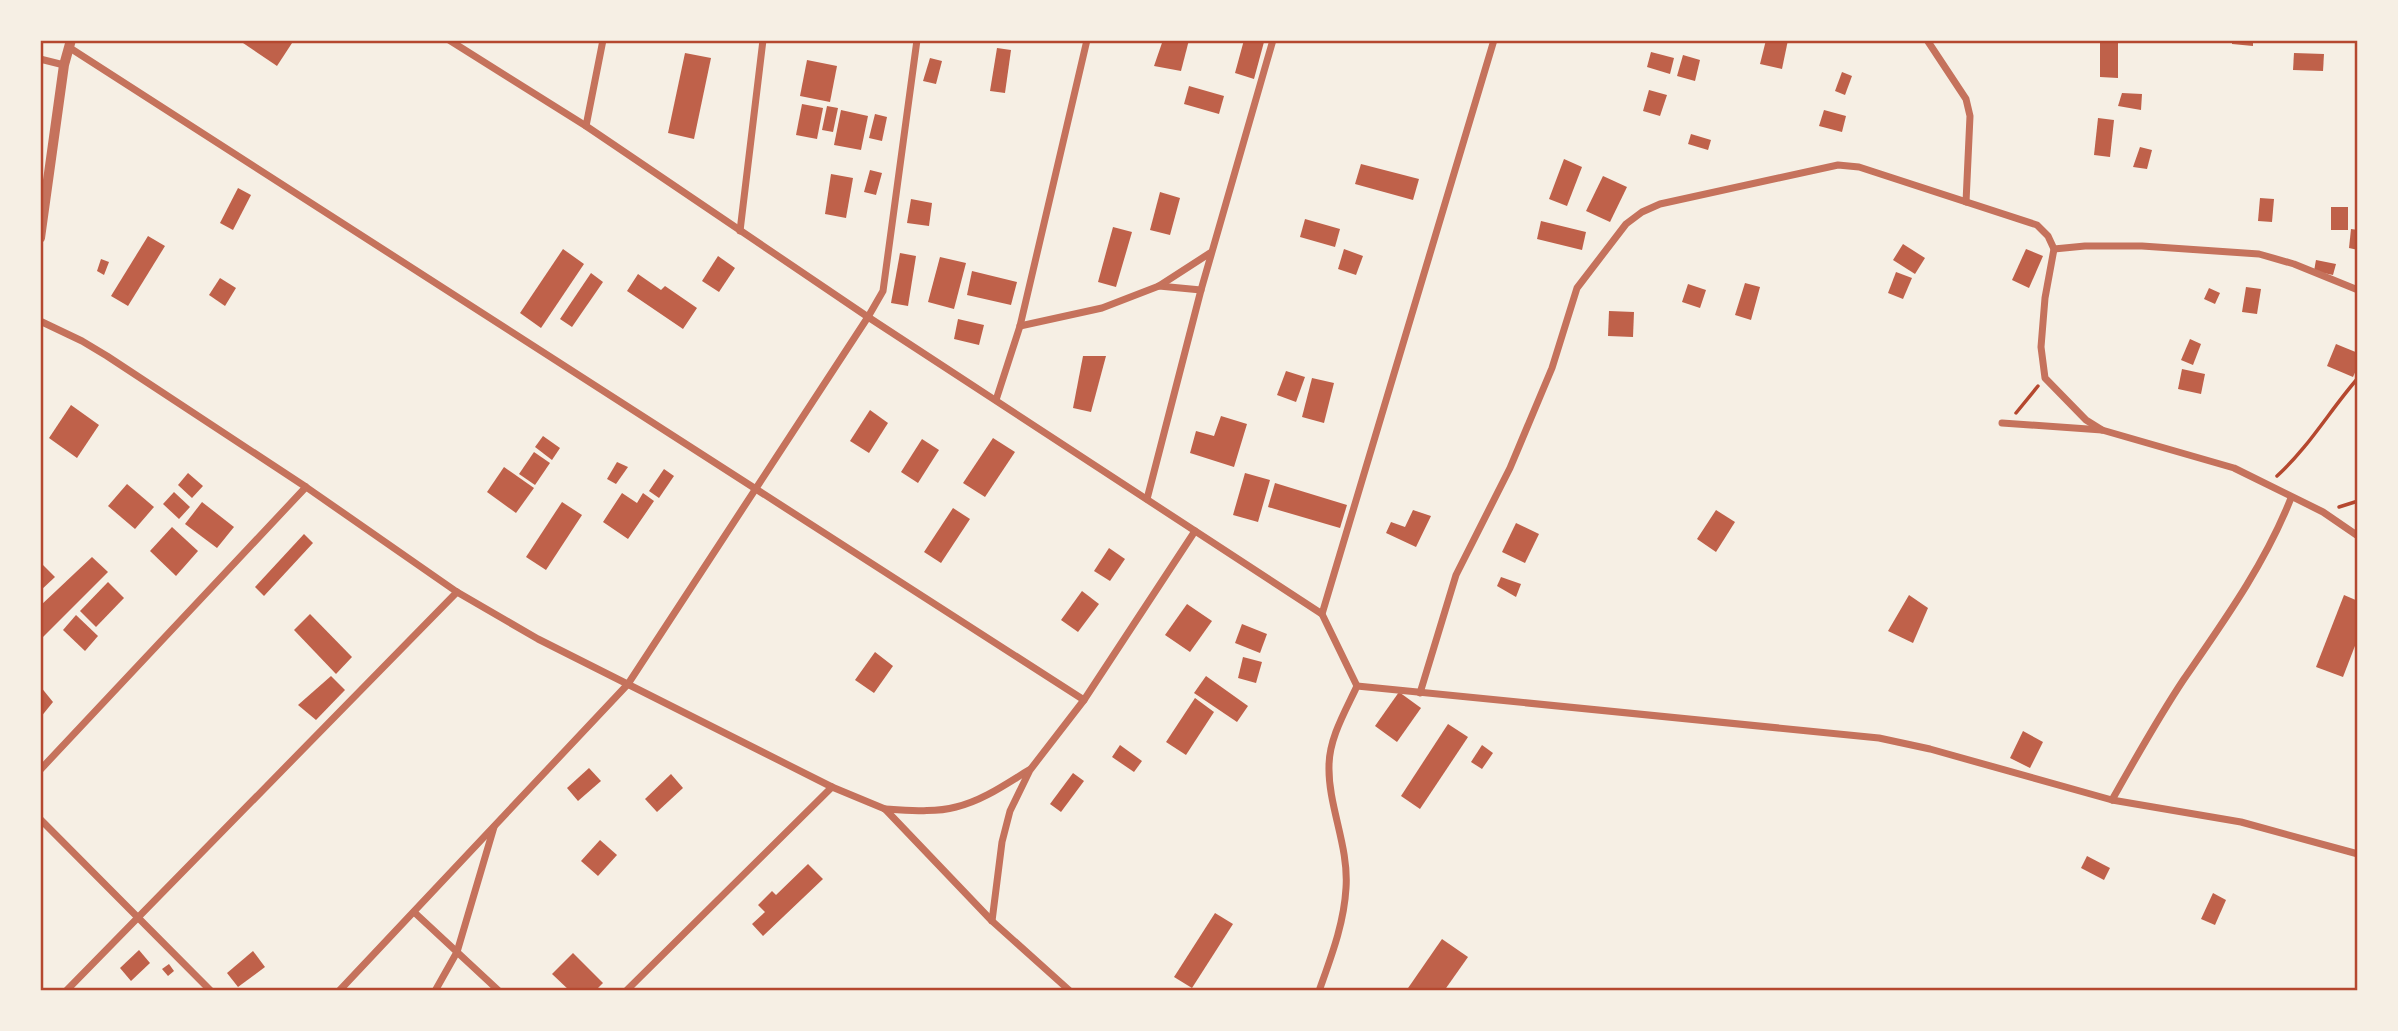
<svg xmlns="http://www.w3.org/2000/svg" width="2398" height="1031" font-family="'Libre Baskerville',serif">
<rect width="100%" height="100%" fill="#f6efe4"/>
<g fill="#bf614a">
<polygon points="245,40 294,40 277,66 243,43"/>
<polygon points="1163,40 1189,40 1181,71 1154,66"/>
<polygon points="1244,40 1264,42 1254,79 1235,73"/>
<polygon points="1766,40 1788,40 1782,69 1760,64"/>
<polygon points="2100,40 2118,41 2118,78 2100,77"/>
<polygon points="2232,40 2253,40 2253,46 2232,44"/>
<polygon points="997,48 1011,50 1005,93 990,91"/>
<polygon points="1651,52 1674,58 1670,74 1647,67"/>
<polygon points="685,53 711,58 694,139 668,133"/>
<polygon points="2294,53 2324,54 2323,71 2293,70"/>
<polygon points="1683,55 1700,60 1695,81 1677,76"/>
<polygon points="930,58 942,61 936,84 923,81"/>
<polygon points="807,60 837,66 830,102 800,96"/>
<polygon points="1842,72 1852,76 1845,95 1835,91"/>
<polygon points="1189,86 1224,96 1219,114 1184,104"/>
<polygon points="1649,90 1667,95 1660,116 1643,111"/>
<polygon points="2122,93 2142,94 2141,110 2118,106"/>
<polygon points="802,104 823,108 817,139 796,135"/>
<polygon points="827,106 838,108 833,132 822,130"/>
<polygon points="841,110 868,116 861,150 834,145"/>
<polygon points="1824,110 1846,116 1842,132 1819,126"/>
<polygon points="875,114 887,117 882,141 869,138"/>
<polygon points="2098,118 2114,120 2110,157 2094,155"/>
<polygon points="1691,134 1711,140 1708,150 1688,144"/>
<polygon points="2140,147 2152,150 2147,169 2133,167"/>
<polygon points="1564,159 1582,167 1567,206 1549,199"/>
<polygon points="1361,164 1419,179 1413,200 1355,184"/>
<polygon points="870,170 882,173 876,195 864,192"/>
<polygon points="831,174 853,178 846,218 825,214"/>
<polygon points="1603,176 1627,187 1610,222 1586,211"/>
<polygon points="238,188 251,195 233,230 220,223"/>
<polygon points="1160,192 1180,198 1170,235 1150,230"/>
<polygon points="2260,198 2274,199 2272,222 2258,221"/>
<polygon points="911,199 932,203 929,226 907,223"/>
<rect x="2331" y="207" width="17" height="23"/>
<polygon points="1305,219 1340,229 1335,247 1300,237"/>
<polygon points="1541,221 1586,232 1582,250 1537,239"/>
<polygon points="1113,227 1132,232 1116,287 1098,282"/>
<polygon points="2351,229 2358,230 2358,250 2349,248"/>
<polygon points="148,236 165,246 128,306 111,296"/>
<polygon points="1903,244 1925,258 1915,274 1893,260"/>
<polygon points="563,249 584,264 541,328 520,313"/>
<polygon points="1344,249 1363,256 1356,275 1338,269"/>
<polygon points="2026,249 2043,256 2029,288 2012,280"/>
<polygon points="900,253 916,256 908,306 891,303"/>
<polygon points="718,256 735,268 719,292 702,281"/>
<polygon points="940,257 966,263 954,309 928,302"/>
<polygon points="101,259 109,262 104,275 97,271"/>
<polygon points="2316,260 2336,264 2333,275 2314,271"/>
<polygon points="972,271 1017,282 1011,305 967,295"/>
<polygon points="1896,272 1912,278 1903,299 1888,293"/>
<polygon points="591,273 603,282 572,327 560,319"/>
<polygon points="638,274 661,290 665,286 697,308 683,329 627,291"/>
<polygon points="220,278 236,288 225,306 209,295"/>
<polygon points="1745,283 1760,287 1751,320 1735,315"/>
<polygon points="1688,284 1706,290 1700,308 1682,302"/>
<polygon points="2246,287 2261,289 2257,314 2242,312"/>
<polygon points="2209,288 2220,293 2215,304 2204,299"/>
<polygon points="1609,311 1634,312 1633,337 1608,336"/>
<polygon points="958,319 984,325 979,345 954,339"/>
<polygon points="2190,339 2201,344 2193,365 2181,360"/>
<polygon points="2336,344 2358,353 2358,366 2353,377 2327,366"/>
<polygon points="1083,356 1106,356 1091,412 1073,408"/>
<polygon points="2182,369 2205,374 2201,394 2178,389"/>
<polygon points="1286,371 1305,377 1296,402 1277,395"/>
<polygon points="1312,378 1334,383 1324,423 1302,417"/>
<polygon points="71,405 99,425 77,458 49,438"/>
<polygon points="870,410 888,423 869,453 850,441"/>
<polygon points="1221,416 1247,424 1234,467 1190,453 1196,431 1214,436"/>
<polygon points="543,436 560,448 552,460 535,447"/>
<polygon points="993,438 1015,452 985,497 963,483"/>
<polygon points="922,439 939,450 918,483 901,472"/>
<polygon points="534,452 550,463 535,485 519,474"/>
<polygon points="617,462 628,467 616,484 607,479"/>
<polygon points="504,467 534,488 516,513 487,492"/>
<polygon points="664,469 674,476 659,498 649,491"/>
<polygon points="188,473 203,486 192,498 178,485"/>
<polygon points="1245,473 1270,480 1258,522 1233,515"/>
<polygon points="1275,483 1347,505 1340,528 1268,507"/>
<polygon points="127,484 154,507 135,529 108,506"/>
<polygon points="174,492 190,507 179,519 163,504"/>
<polygon points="622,493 637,503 643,493 654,501 628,539 603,522"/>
<polygon points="202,502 234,527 217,548 185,524"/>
<polygon points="562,502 582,515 546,570 526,557"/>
<polygon points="953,508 970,519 941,563 924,552"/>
<polygon points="1413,510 1431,516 1416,547 1386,533 1391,522 1405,527"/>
<polygon points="1716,510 1735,522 1716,552 1697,539"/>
<polygon points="1516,523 1539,534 1525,563 1502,552"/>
<polygon points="172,527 198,551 176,576 150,551"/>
<polygon points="304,534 313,543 264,596 255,587"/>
<polygon points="1109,548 1125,559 1110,581 1094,571"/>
<polygon points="92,557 108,572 40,640 40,606"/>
<polygon points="40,562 55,577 40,591"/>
<polygon points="1501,577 1521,584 1516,597 1497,586"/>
<polygon points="108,582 124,598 96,627 80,611"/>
<polygon points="1082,591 1099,604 1078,632 1061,620"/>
<polygon points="1909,595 1928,608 1913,643 1888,631"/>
<polygon points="2344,595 2358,601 2358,638 2343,677 2316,667"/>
<polygon points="1187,604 1212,621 1190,652 1165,635"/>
<polygon points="310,614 352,657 336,674 294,630"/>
<polygon points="76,615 98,636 85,651 63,630"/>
<polygon points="1242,624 1267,634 1260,653 1235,643"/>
<polygon points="875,652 893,666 874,693 855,680"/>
<polygon points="1243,657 1262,662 1256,683 1238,678"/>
<polygon points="331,676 345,690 316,720 298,705"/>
<polygon points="1206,676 1248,706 1237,722 1194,693"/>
<polygon points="40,686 53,702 40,718"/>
<polygon points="1399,692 1421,708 1397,742 1375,726"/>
<polygon points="1195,698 1214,712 1186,755 1166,742"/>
<polygon points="1448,724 1468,737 1420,809 1401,796"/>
<polygon points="2023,731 2043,742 2030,768 2010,758"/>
<polygon points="1120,745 1142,761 1134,772 1112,757"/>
<polygon points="1482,745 1493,753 1482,769 1471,762"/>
<polygon points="589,768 601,781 578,801 567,788"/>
<polygon points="1073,773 1084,781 1061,812 1050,804"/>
<polygon points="671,774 683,788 657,812 645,799"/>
<polygon points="600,840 617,855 598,876 581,861"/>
<polygon points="2087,856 2110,868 2104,880 2081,868"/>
<polygon points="808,864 823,879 763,936 752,924 765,912 758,905 772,891 776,895"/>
<polygon points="2213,893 2226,900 2215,925 2201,919"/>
<polygon points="1215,913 1233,924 1192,988 1174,977"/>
<polygon points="1442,939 1468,957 1444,991 1406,991"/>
<polygon points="139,950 150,963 131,981 120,968"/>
<polygon points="253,951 265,967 238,987 227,973"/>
<polygon points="573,953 603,983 595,991 570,991 552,974"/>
<polygon points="169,964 174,971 168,976 162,969"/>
</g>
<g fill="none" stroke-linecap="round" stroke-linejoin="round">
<g stroke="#b5482f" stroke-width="3.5">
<polyline points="2016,413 2038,386"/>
<path d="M2277 476C2309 447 2330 410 2358 378"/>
<polyline points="2339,507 2358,501"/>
</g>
<g stroke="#c5725c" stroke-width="7">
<path d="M449 40 586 126 868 317 1322 614 1357 686C1346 710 1329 738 1329 766 1328 806 1349 846 1346 888 1344 924 1331 957 1319 991"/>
<polyline points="1927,40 1966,99 1970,116 1966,202"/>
<polyline points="70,48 1084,700"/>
<polyline points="40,59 64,65"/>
<polyline points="586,126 603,40"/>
<polyline points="740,231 763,40"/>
<polyline points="2054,249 2085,246 2142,246 2259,254 2294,264 2358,290"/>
<polyline points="1159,286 1201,290"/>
<polyline points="40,321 82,341 107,356 306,487 457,592 538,639 832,787 885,809 992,921 1070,991"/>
<polyline points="1020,326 1102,308 1159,286 1210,253"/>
<polyline points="996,400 1020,326 1087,40"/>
<polyline points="2002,423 2102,430 2234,468 2323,512 2358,536"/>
<polyline points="1147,499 1201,290 1273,40"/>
<polyline points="1322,614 1494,40"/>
<polyline points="1357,686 1879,738 1930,749 2112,800 2241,822 2358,854"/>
<polyline points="1420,693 1456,575 1510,468 1552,368 1577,288 1626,224 1642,212 1660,204 1838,165 1859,167 2037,225 2048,236 2054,249 2045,298 2041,347 2045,378 2086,420 2102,430"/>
<polyline points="40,770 306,487"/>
<path d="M2112 800C2135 759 2158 718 2184 679 2224 621 2265 564 2291 498"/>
<path d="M885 809C908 810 933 813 956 807 982 801 1006 784 1029 770"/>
<polyline points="40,819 211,991"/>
<polyline points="414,912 499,991"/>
<polyline points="992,921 1002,842 1010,811 1030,770 1084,700 1195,531"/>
<polyline points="66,991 457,592"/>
<polyline points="339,991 628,684 868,317 883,291 917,40"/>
<polyline points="435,991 457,952 494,827"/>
<polyline points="626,991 832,787"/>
</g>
<polyline stroke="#c5725c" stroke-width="10" points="40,238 64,65 71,40"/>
</g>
<rect width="2398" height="1031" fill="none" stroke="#f6efe4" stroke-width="84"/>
<rect x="42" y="42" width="2314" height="947" fill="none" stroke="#b5482f" stroke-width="2.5"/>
</svg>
